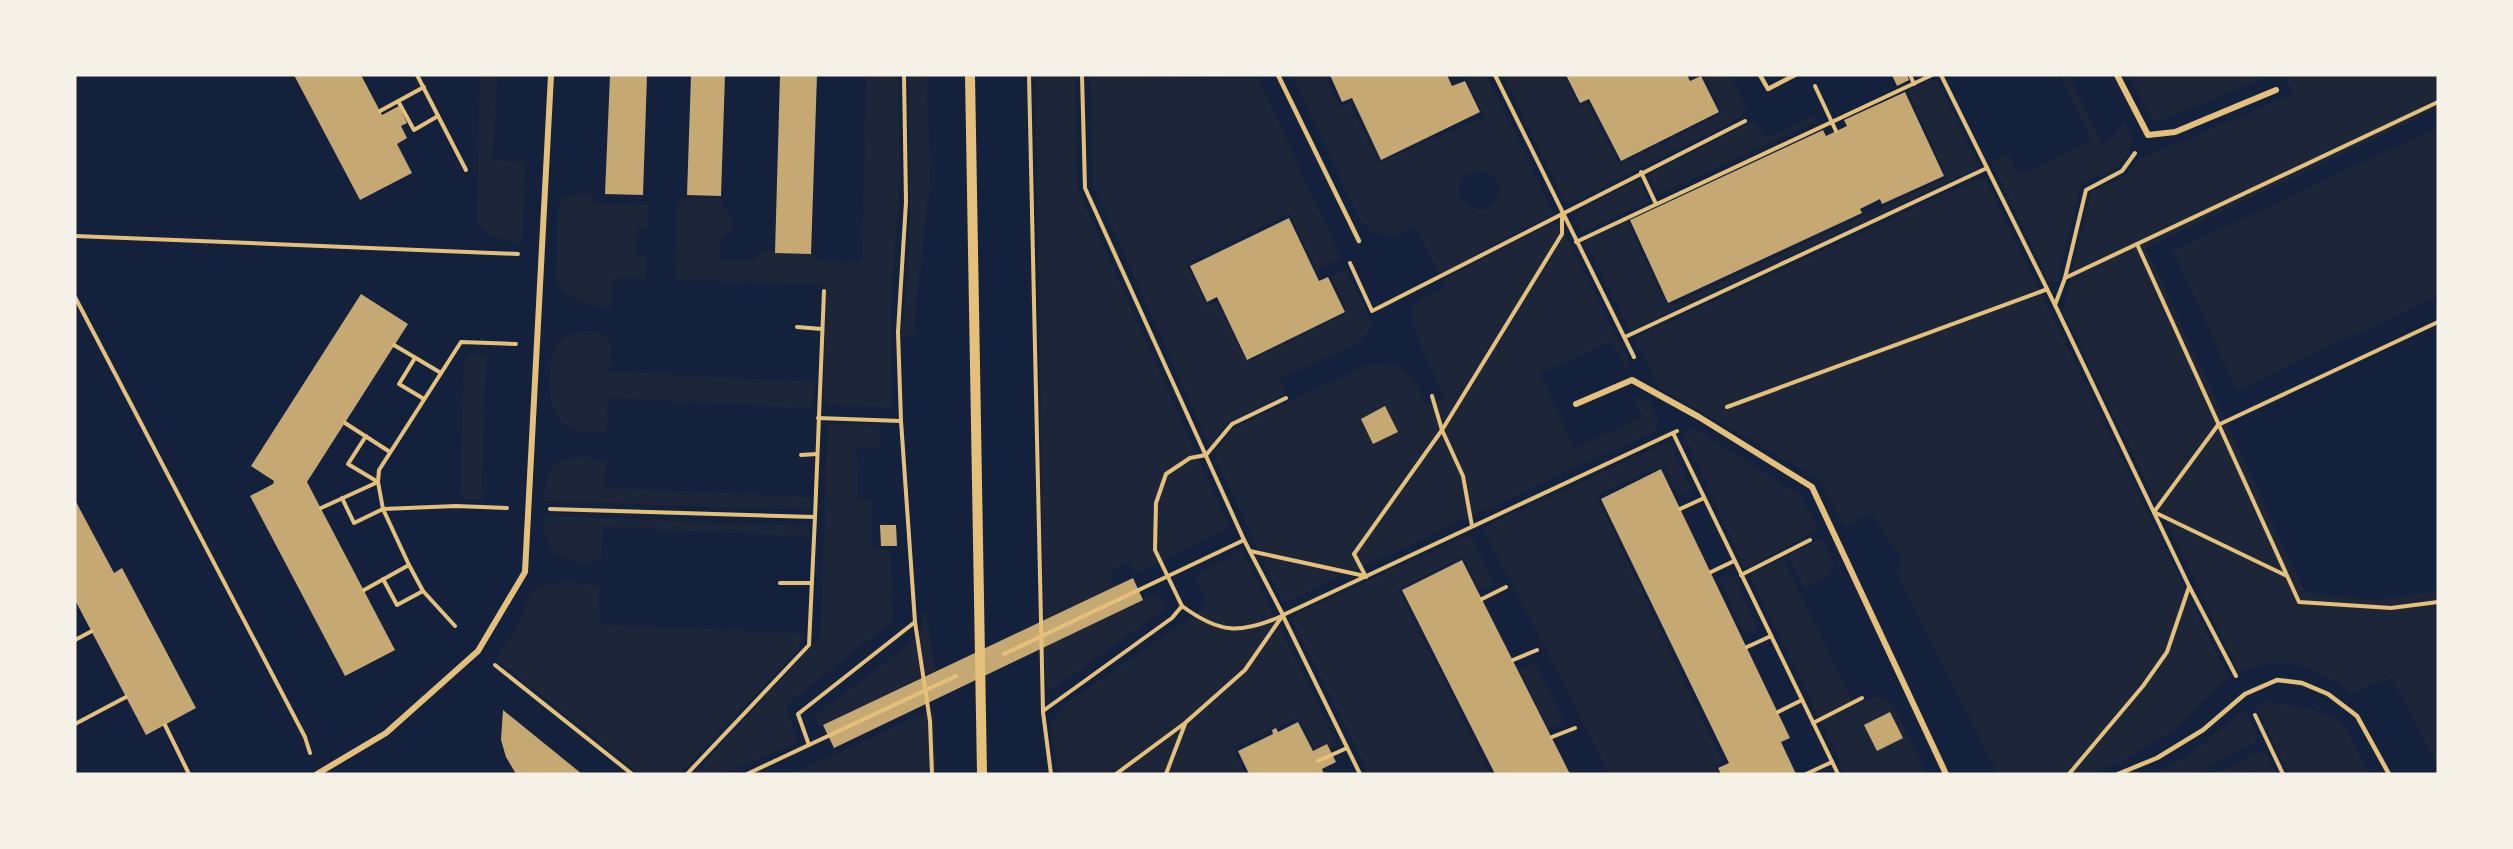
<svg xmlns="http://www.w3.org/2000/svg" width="2513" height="849" font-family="'Asap Condensed',sans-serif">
<rect width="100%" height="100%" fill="#14213d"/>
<g fill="#1d2539" fill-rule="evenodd">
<path d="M480 75H497L493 160 526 162 522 243C505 240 486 238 477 223Z"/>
<polygon points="866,75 898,75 900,178 891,311 892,408 828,405 823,398 826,285 675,280 676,207 683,198 722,199 722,206 728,211 734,227 721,240 718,260 754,260 761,251 812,252 820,261 862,262"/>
<polygon points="909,75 927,75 930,184 913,335 901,337 910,238"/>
<path d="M1035 75H1075L1078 190 1230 528 1135 575 1129 562C1120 564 1115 568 1109 575L1124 609 1157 593 1168 607 1055 688 1046 687 1045 680Z"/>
<path d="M1291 75H1325L1340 107 1350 103 1379 163 1484 117 1466 76 1486 75 1554 213 1439 274 1414 225C1393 238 1379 241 1361 222ZM1476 170C1490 171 1502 179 1498 194 1489 233 1430 189 1476 170Z"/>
<polygon points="1502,75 1563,75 1579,107 1587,103 1620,165 1723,113 1704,75 1730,75 1747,109 1741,117 1570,204 1565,202"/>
<polygon points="2060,75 2069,75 2104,146 2125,122 2135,143 2118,166 2081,184 2058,281 2049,282 1991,161 2008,153 2019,175 2091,140"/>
<polygon points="2129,75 2260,75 2262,79 2158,122 2150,117"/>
<path d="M2285 75H2438V108L2146 248 2305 592 2377 600 2438 590V767L2391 678 2351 693C2310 663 2288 656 2239 672L2063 311 2091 192 2125 177 2141 155 2142 158 2292 94Z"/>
<polygon points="1090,76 1259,79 1341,258 1317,270 1289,213 1186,264 1207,306 1217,302 1247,362 1348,313 1331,276 1346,270 1374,326 1361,341 1279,380 1286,394 1227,423 1210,447 1093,185"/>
<polygon points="1933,80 1938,81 1978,164 1977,169 1630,331 1585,241 1627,222 1668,307 1947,177 1908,91"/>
<polygon points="1815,114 1818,121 1658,195 1648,175 1756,120 1765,138"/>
<polygon points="2438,127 2438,296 2237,390 2173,251"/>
<polygon points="1981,178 1986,180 2229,679 2216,688 2179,727 2128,758 2090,774 1998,774 1896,571 1903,563 1871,513 1844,527 1819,479 1658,387 1634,338"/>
<polygon points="1639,179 1649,201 1581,233 1575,219 1578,211"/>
<path d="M578 193 593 194 594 203 648 205V228H637L636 255 647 256 646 279 613 278 612 308C589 307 568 300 556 281L558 205 563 198Z"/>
<path d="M1552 223 1561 226 1631 365 1625 368 1611 341 1540 374 1575 448 1642 416 1633 397 1649 401 1659 421 1655 431 1287 602 1282 601 1214 455 1233 429 1366 365C1403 360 1414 372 1426 406L1445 398C1439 381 1407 326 1411 311 1415 298 1435 292 1445 287L1442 280Z"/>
<path d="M596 331C618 337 609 353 609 371L815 382 813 409 608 398 607 431C564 441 547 415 550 376 550 365 551 353 557 344 567 332 582 330 596 331Z"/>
<polygon points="470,354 487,354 481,499 463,499 460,496 464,361"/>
<polygon points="827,423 879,425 879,449 857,449 858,499 872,500 872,549 890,550 894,620 786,705 798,743 720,774 694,774 821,636"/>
<polygon points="1693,427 1800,495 1819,530 1745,569 1683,433"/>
<polygon points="1670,441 1692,491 1679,497 1664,465 1596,495 1723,763 1716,766 1720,774 1609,774 1483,528"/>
<path d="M584 456 606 461 605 487 810 497V510L544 501C547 470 550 459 584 456Z"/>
<path d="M545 516 809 526V537L603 527 601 559C594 563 584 563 577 561 548 556 543 544 545 516Z"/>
<polygon points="1466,536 1472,537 1495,584 1480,590 1463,557 1398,589 1490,774 1369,774 1292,620 1297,614"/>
<path d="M1822 538 1834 565C1829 579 1817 583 1805 589L1788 556Z"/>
<polygon points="1242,550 1336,742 1336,746 1330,749 1327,744 1315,750 1298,717 1233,748 1245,774 1059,774 1049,725 1065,704 1208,605 1195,575"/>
<polygon points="1783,558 1853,700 1819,717 1749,575"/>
<polygon points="1732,573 1758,629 1745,635 1719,579"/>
<polygon points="570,582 600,586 599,624 805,633 797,651 679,774 640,774 497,659 514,631 530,595 538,587 549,583"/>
<polygon points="926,612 936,671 818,727 815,714 863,680 921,634 923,613"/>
<polygon points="1535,662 1565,722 1549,729 1519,669"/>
<polygon points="1877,696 1891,701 1927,774 1845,774 1821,720"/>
<path d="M2263 702C2284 704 2326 709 2342 723 2349 730 2363 763 2369 774H2289L2255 705Z"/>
<polygon points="934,709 936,774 792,774"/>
<polygon points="2244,710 2257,735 2255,743 2196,774 2156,774 2189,755"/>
<polygon points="2258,751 2266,754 2276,774 2253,774 2251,770 2243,774 2215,774"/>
</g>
<g fill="#c6a872">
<polygon points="294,75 361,75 382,115 399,106 407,123 401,126 407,138 397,144 412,173 360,200"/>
<polygon points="610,75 647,75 643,195 605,194"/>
<polygon points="691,75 725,75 721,196 687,195"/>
<polygon points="780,75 817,75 811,254 775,253"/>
<polygon points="1330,75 1447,75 1452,86 1465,81 1480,112 1381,160 1352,98 1342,102"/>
<polygon points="1566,75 1687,75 1690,81 1701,76 1719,112 1621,161 1589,99 1580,103"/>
<polygon points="1892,75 1907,75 1909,80 1897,86"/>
<polygon points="1905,92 1944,176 1882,204 1880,199 1860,209 1862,213 1668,303 1630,220 1823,130 1826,136 1847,126 1844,120"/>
<polygon points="1289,218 1319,281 1328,277 1345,312 1247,360 1217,297 1207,302 1190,266"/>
<polygon points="361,294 408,324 307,482 395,650 345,676 250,496 273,484 274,481 251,466"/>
<polygon points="1385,406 1398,432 1373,444 1361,419"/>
<polygon points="1661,469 1790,738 1781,742 1796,774 1721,774 1718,768 1729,763 1601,499"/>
<polygon points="75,500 114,573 122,568 196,708 146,735 75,600"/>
<polygon points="880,525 896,525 897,546 881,546"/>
<polygon points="1462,560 1570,774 1495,774 1402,590"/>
<polygon points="1133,578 1143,600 834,748 823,725"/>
<polygon points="503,710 582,774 516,774 506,757 501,740"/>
<polygon points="1890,712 1903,738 1877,751 1864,725"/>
<polygon points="1298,722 1313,751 1327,744 1336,762 1322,769 1324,774 1249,774 1238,751 1273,734 1272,730 1276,728 1278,732"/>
</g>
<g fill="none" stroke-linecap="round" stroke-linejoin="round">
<g stroke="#e5c07b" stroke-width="4">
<polyline points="417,75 466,170"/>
<polyline points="904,75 906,202 898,332 901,421 915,622 930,721 932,774"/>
<polyline points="1029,75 1043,712 1051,774"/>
<polyline points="1082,75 1085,188 1244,540 1283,615 1677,431"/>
<polyline points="1495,75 1634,357"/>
<polyline points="1910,75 1914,84"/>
<polyline points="1941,75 2055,305 2189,586 2236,676"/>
<polyline points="1815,86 1836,131"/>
<polyline points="398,101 414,130 438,116"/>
<polyline points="380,111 424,87"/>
<polyline points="1641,172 1656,204"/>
<polyline points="75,236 518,254"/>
<polyline points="1576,242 1932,75"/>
<polyline points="2137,244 2299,602 2391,608 2438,602"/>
<polyline points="1350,263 1372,311 1745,121"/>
<polyline points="2065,278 2438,102"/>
<polyline points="75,297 305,737 310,753"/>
<polyline points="2055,305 2065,278 2086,190 2122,171 2135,153"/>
<polyline points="797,327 822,329"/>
<polyline points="1625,337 1987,168"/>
<polyline points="394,345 441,373"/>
<polyline points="415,358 399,384 424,399"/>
<polyline points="1432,396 1442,430 1463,476 1472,526"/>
<polyline points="1727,407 2045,290"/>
<polyline points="818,418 901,421"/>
<polyline points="345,423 390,452"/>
<polyline points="1673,433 1838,774"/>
<polyline points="366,436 348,464 378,482"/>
<polyline points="801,455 817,454"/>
<polyline points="342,498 354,523 383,509 378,482 379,470 461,342 516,344"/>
<polyline points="321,508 378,482"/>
<polyline points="550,509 815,517 824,291"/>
<polyline points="1680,509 1704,498"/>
<polyline points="1250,551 1365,576"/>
<polyline points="1711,572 1734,561"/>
<polyline points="1741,575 1810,540"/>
<polyline points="2287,576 2154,512 2218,425 2438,322"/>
<polyline points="1366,577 1354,554 1442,430 1562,234 1562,214"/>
<polyline points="383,579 397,605 423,591"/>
<polyline points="780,583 812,583"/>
<polyline points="364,590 409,565"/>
<polyline points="1482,599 1506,587"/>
<path d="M1182 606C1220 634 1240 634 1282 616"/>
<polyline points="1283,616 1360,774"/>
<polyline points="455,626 423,591 409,565 383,509 456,506 507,508"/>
<polyline points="75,640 92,631"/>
<polyline points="1747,647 1771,636"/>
<polyline points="1004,654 1244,540"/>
<polyline points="1513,660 1537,650"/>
<polyline points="495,665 632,774"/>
<polyline points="1043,711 1172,618 1182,606 1155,550 1156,503 1166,474 1190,458 1206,455 1232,424 1286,398"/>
<polyline points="1778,712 1802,700"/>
<polyline points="2255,715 2283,774"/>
<polyline points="1813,723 1862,698"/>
<polyline points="75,724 126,697"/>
<polyline points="165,725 189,774"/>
<polyline points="1552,737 1575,728"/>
<polyline points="809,745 798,714 915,622"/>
<polyline points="1318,761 1347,748"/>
<polyline points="687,774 809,645 815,517"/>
<polyline points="747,774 956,676"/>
<polyline points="1116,774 1185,723 1245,670 1283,615"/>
<polyline points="1166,774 1185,724"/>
<polyline points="1806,774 1832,762"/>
<polyline points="2069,774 2143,686 2167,652 2189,587"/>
</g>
<g stroke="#e5c07b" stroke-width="4.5">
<polyline points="1278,75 1359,241"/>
<polyline points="1760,75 1768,89 1795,75"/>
<polyline points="2118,774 2157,758 2203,730 2245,694 2277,680 2302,683 2328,694 2357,716 2389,774"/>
</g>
<g stroke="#e5c07b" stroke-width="6">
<polyline points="2117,75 2148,135 2175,132 2276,90"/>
<polyline points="1576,404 1632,380 1699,417 1812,487 1946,774"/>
<polyline points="317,774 386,733 478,651 525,572 551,75"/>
</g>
<polyline stroke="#e5c07b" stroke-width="10" points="970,75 982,774"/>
</g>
<rect width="2513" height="849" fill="none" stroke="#f6f1e7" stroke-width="153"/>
</svg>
